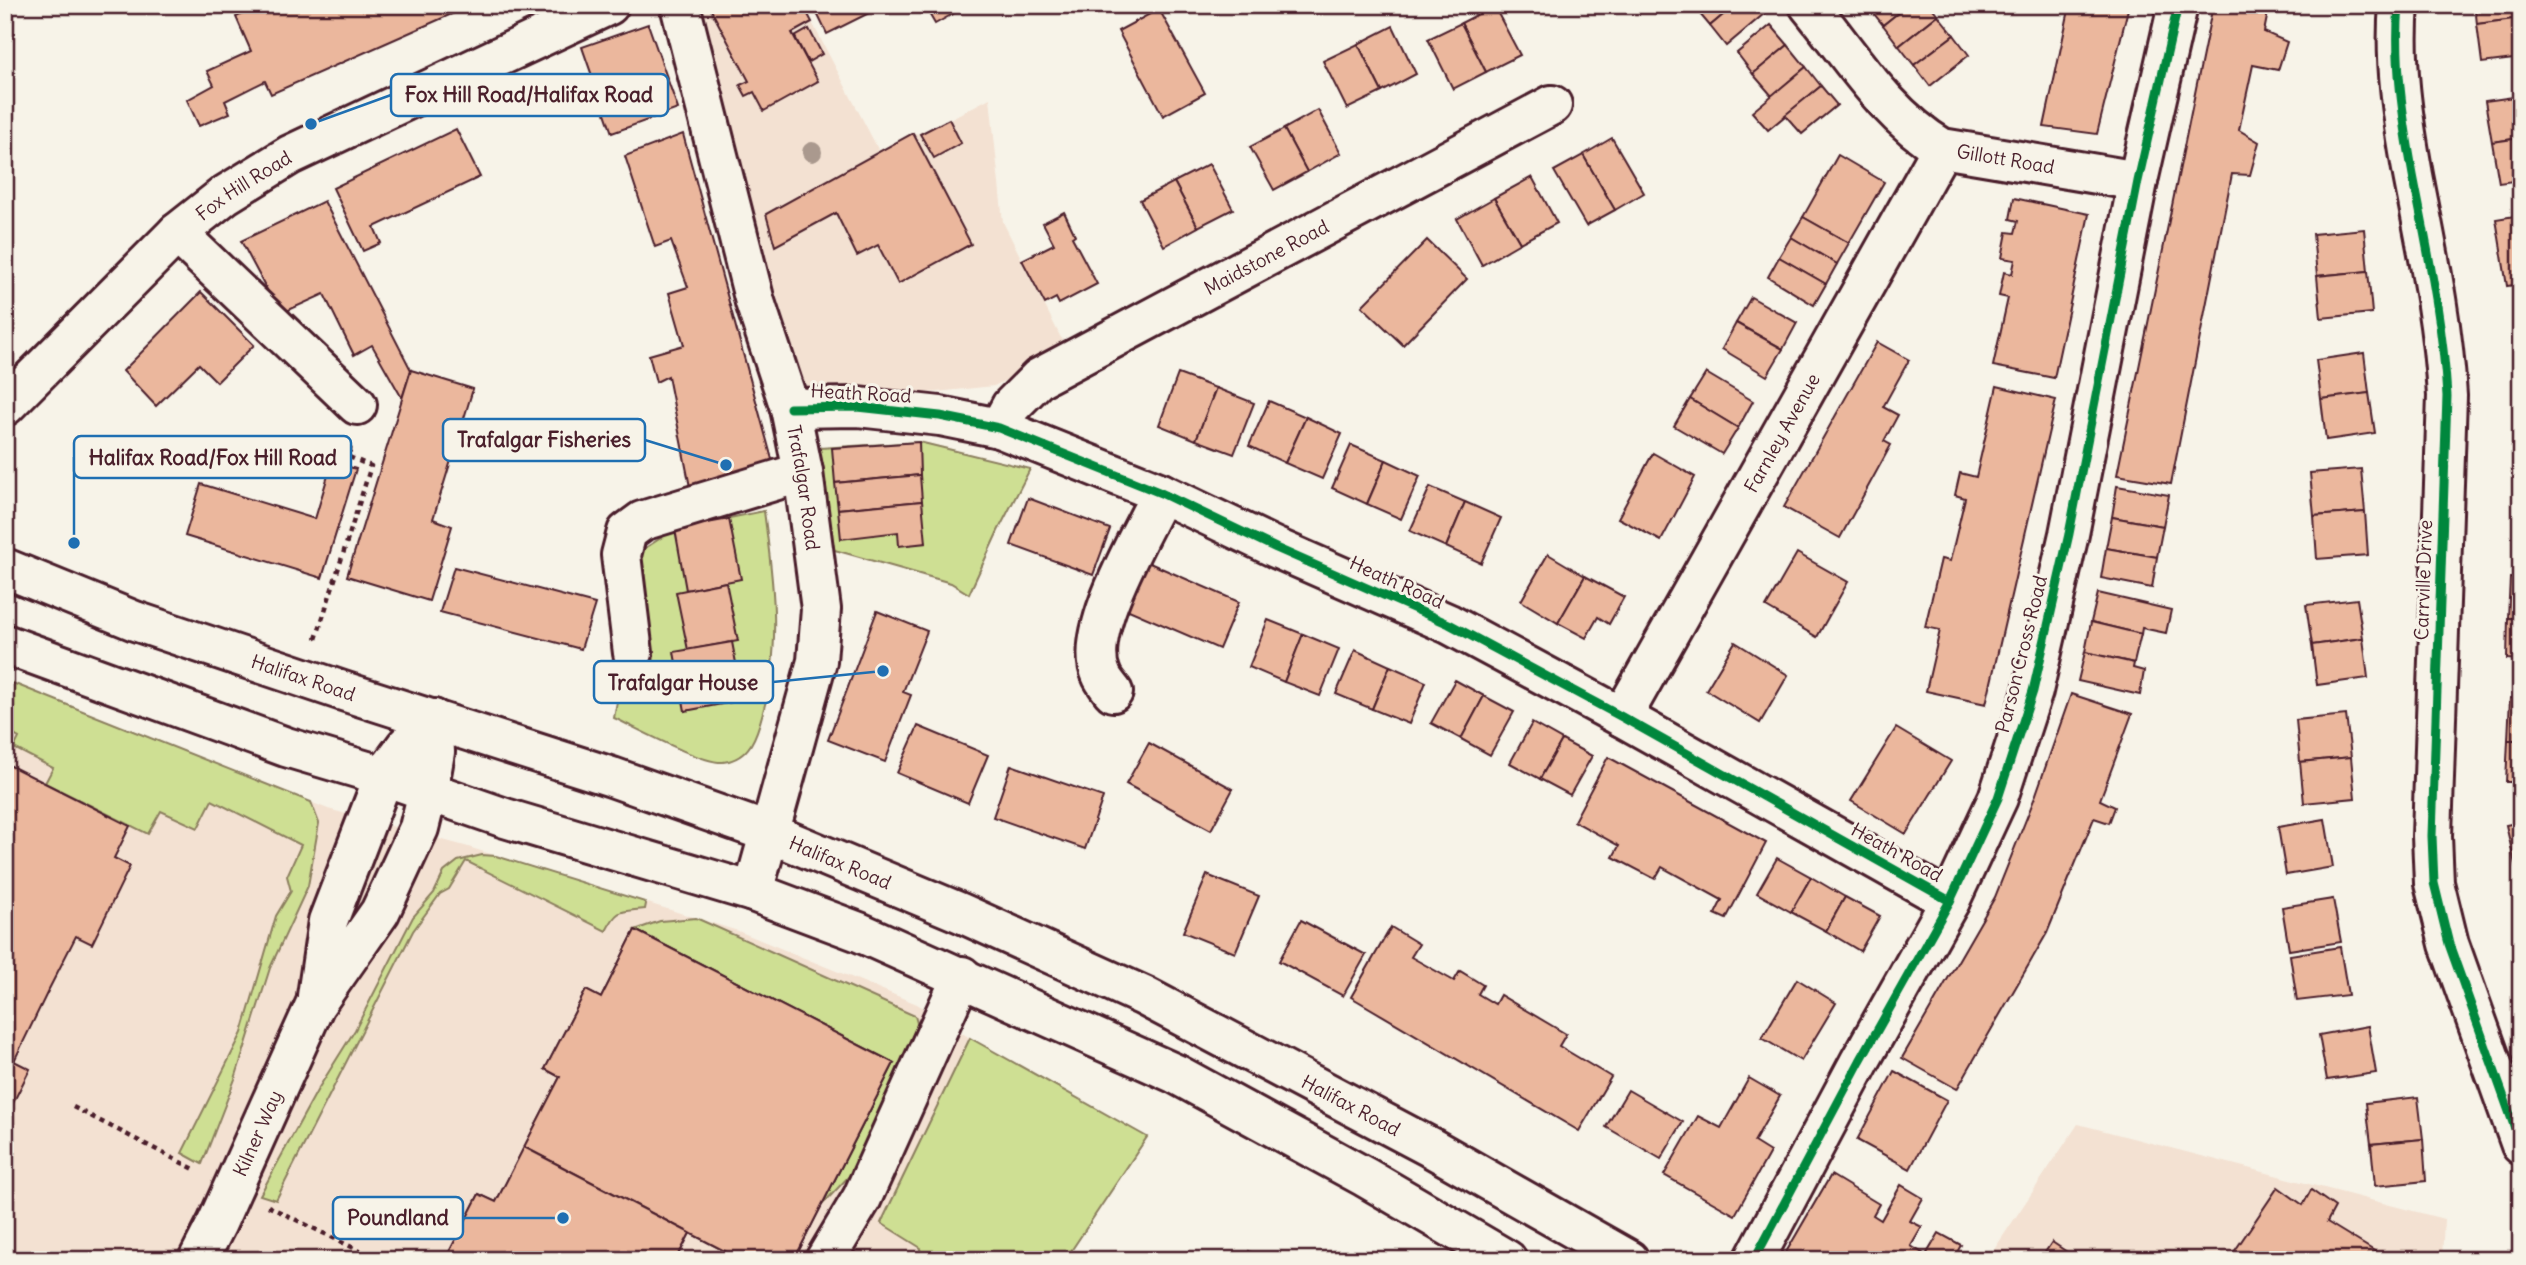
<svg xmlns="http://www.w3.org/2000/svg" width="2526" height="1265" font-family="Delius,sans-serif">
<rect width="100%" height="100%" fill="#f7f3e8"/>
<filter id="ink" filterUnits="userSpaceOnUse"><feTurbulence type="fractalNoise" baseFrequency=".0143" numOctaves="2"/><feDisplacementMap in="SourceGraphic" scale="14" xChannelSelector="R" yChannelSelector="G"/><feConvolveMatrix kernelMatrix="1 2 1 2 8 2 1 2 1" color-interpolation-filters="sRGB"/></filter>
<g filter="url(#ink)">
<g fill="#f3e1d2">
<polygon points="700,5 803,5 879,151 913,133 921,134 990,98 1003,222 1060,336 1069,348 994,386 888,397 805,386 753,221 698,9"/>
<polygon points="5,680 328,809 465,846 738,931 917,1004 970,1038 881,1223 921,1248 915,1260 5,1260"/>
<polygon points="2078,1124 2444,1219 2442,1260 1987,1260"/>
</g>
<g fill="#cedf93" stroke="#8c7f5f" stroke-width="2">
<polygon points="919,442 1030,469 998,531 969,594 951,583 831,549 820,448"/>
<path d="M764 511C773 578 782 646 763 712 757 735 750 759 723 762 702 764 636 728 614 718L621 680 659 681 651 649 636 554 675 529Z"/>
<polygon points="5,680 311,802 319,823 308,886 270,968 235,1079 202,1164 182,1153 242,1033 276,916 291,891 287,876 301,845 212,800 198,828 161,811 148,834 45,783 53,768 14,748 19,738 5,730"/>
<path d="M482 855 496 856 645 902 646 904 645 909C620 912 618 908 606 931L466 861 449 889 440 894 413 931 276 1200 260 1195 318 1089 355 1030 413 917 434 893 444 872 458 861Z"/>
<polygon points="696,918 915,1016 917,1023 915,1038 866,1158 822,1205 894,1063 635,930 660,921"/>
<polygon points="970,1038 1147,1137 1065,1260 915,1260 921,1248 881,1223"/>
</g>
<g fill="#ebb79d" stroke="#4a1f2b" stroke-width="2">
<polygon points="263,5 472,5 271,94 265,81 225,101 230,113 199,126 187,100 214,85 207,71 251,51 236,17"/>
<polygon points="803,5 812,22 792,33 818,81 764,111 754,92 746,96 740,85 749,81 709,6"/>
<polygon points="813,5 885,5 827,34"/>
<polygon points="924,5 967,5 967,6 935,24"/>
<polygon points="1696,5 1735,5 1710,26 1694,7"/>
<polygon points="1735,5 1759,5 1765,13 1726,46 1710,26"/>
<polygon points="1867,5 1908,5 1883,25"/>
<polygon points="1908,5 1930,5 1938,15 1899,46 1883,25"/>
<polygon points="2070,5 2129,5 2097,134 2044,127"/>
<polygon points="2213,5 2269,7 2264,32 2287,42 2278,70 2253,65 2239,130 2259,142 2250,175 2232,174 2171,484 2117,475"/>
<polygon points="2475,5 2521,5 2521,18 2477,24"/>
<polygon points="1494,6 1520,55 1486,72 1461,23"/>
<polygon points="1159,9 1205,93 1163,116 1118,31"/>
<polygon points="1938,15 1954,35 1914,65 1899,46"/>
<polygon points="2521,18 2521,58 2482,63 2477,24"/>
<polygon points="1461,23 1486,72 1453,89 1428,39"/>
<polygon points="648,24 678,109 612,133 582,47"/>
<polygon points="1771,25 1788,45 1753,74 1737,53"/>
<polygon points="1393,26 1416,74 1382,92 1358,44"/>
<polygon points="809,29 822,54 808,62 795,37"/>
<polygon points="1954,35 1969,55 1930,86 1914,65"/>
<polygon points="1358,44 1382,92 1347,109 1323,61"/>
<polygon points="1788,45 1806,67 1772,96 1753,74"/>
<polygon points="1806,67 1821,86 1768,130 1752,112"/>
<polygon points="1821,86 1837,105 1802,134 1785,115"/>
<polygon points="2521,96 2521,138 2492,142 2485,101"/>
<polygon points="1318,110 1341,153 1307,172 1284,129"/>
<polygon points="949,119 961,143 934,158 920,134"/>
<polygon points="456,129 480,177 374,227 381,243 363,251 333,188"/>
<polygon points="1284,129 1307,172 1274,190 1250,147"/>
<polygon points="913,133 971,244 898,284 878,245 857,256 836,213 775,246 766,214"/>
<polygon points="683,134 773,463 690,487 668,376 656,382 649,355 684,345 669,293 688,287 671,241 655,247 625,156"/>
<polygon points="1612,138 1644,193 1615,210 1583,155"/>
<polygon points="2521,138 2521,180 2499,183 2492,142"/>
<polygon points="1583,155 1615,210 1586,226 1554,171"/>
<polygon points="1838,155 1884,182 1849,243 1803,217"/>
<polygon points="1209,164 1233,209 1198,227 1174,182"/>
<polygon points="1532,177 1557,223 1520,243 1494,198"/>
<polygon points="1174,182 1198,227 1164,246 1140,200"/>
<polygon points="1494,198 1520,243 1482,265 1457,219"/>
<polygon points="2014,198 2089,214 2054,378 1993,366 2008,298 1999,296 2004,272 2012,274 2015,260 2002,258 2007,232 2015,233 2018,221 2010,219"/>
<polygon points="324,201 411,370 402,398 372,345 354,355 324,294 280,314 241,241"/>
<polygon points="1064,212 1075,235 1072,237 1097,284 1059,304 1056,298 1045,304 1022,260 1054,244 1043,223"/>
<polygon points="2521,215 2521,284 2507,286 2496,219"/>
<polygon points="1803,217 1849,243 1837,264 1791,237"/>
<polygon points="2364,229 2368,271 2317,276 2313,234"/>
<polygon points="1791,237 1837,264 1826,284 1779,257"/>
<polygon points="1427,240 1467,279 1403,345 1362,306"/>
<polygon points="1779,257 1826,284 1814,305 1768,277"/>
<polygon points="2368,271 2372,313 2321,318 2317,276"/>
<polygon points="201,292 254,345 217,382 199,364 156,406 123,371"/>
<polygon points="1751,297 1797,323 1783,349 1736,323"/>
<polygon points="1736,323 1783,349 1767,376 1722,349"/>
<polygon points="1877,342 1909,360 1883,407 1898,415 1884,441 1891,445 1840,538 1784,507"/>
<polygon points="2364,353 2369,393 2321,399 2316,360"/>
<polygon points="411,370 473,389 433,519 452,526 429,601 347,576"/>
<polygon points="2517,370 2521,370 2521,431 2514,431"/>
<polygon points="1706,373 1753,401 1738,428 1690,399"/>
<polygon points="1178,374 1216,388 1196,440 1159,425"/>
<polygon points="1997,386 2056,400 1986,704 1926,691 1940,630 1925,627 1941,559 1950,561 1965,498 1955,495 1960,473 1976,477"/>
<polygon points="1216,388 1254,403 1234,454 1196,440"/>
<polygon points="2369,393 2375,433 2326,440 2321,399"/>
<polygon points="1690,399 1738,428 1722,454 1674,426"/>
<polygon points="1269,401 1306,417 1285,463 1249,446"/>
<polygon points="1306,417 1342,434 1322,479 1285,463"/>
<polygon points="919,442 920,475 835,483 832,448"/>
<polygon points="1351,445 1386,460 1367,504 1332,488"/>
<polygon points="1653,453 1695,477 1661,541 1618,518"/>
<polygon points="1386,460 1420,476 1401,519 1367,504"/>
<polygon points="332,462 356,469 322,578 185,536 201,484 315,519"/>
<polygon points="2361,469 2365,512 2314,516 2310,473"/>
<polygon points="920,475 922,501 838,509 835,483"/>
<polygon points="2117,486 2169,495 2163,526 2112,517"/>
<polygon points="1430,487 1465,502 1446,547 1410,531"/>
<polygon points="1028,498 1110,529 1093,575 1011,545"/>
<polygon points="922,501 926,543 899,546 898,532 841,539 838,509"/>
<polygon points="1465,502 1501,518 1481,563 1446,547"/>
<polygon points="2365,512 2368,555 2317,559 2314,516"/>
<polygon points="2112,517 2163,526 2157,557 2106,548"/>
<polygon points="729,519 741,579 686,590 675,529"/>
<polygon points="2106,548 2157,557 2152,588 2101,578"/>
<polygon points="1797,553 1848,582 1817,637 1766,607"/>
<polygon points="1548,554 1585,576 1558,623 1521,601"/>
<polygon points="1145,561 1239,602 1219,649 1124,608"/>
<polygon points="454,567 595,604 581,649 440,612"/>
<polygon points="1585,576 1624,597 1609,624 1598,617 1586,638 1558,623"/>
<polygon points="2510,578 2521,578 2521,619 2508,618"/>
<polygon points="726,582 738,641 688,650 676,592"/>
<polygon points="2098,593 2171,610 2166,633 2142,628 2141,634 2091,622"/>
<polygon points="2357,599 2363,638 2312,645 2306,605"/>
<polygon points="877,611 927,631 903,692 911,695 885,762 828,740"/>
<polygon points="2508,618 2521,619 2521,660 2507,659"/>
<polygon points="1268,620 1303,634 1284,682 1249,667"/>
<polygon points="2091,622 2141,634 2134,663 2085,652"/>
<polygon points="1303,634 1339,649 1320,696 1284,682"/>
<polygon points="2363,638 2368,678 2317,685 2312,645"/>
<polygon points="732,642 743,700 685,711 674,652"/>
<polygon points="1735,642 1788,675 1760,723 1706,690"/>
<polygon points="1355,650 1390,666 1372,709 1336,694"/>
<polygon points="2085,652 2134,663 2133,668 2144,671 2140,695 2078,681"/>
<polygon points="1390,666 1426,682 1409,724 1372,709"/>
<polygon points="1455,680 1484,696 1461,739 1431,723"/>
<polygon points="2071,694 2132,714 2100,800 2115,807 2109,823 2094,818 2047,933 1957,1089 1902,1058 1995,897 2035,797"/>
<polygon points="1484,696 1514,712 1490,755 1461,739"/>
<polygon points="2510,698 2521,699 2521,740 2508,740"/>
<polygon points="2346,715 2351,757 2300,762 2296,720"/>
<polygon points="1532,723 1562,740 1540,779 1510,763"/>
<polygon points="918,726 988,755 968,803 897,773"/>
<polygon points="1896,728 1951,761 1906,834 1851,801"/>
<polygon points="1562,740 1592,756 1570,795 1540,779"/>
<polygon points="2508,740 2521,740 2521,782 2506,782"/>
<polygon points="1149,743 1233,789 1211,830 1126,784"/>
<polygon points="1608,757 1766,843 1726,919 1715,914 1722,900 1662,867 1655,879 1613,857 1619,846 1574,821"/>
<polygon points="2351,757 2355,798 2304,803 2300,762"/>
<polygon points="5,763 130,826 114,858 130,866 92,944 76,936 49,989 14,1061 30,1069 5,1119"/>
<polygon points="1011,765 1103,797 1085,849 993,817"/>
<polygon points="2325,819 2333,867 2286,875 2278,827"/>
<polygon points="2521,822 2521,863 2515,864 2506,825"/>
<polygon points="1777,858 1811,877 1791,912 1757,893"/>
<polygon points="2521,863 2521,889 2515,864"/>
<polygon points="1207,875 1259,896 1235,953 1183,932"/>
<polygon points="1811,877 1845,897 1826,931 1791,912"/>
<polygon points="1845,897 1880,916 1860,951 1826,931"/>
<polygon points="2333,899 2341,942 2289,950 2282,907"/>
<polygon points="1301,920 1366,955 1343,996 1279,961"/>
<polygon points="1391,927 1419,944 1411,957 1454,981 1460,971 1483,985 1478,994 1495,1004 1500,995 1566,1034 1559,1046 1611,1077 1579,1131 1351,997"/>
<polygon points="635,930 894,1063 794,1260 742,1260 690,1233 676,1260 445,1260 479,1194 496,1202 560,1077 545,1069 586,990 601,998"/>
<polygon points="635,930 894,1063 794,1260 742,1260 524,1147 560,1077 545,1069 586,990 601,998"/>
<polygon points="2340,947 2348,995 2297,1001 2290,955"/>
<polygon points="1797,979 1836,1003 1801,1061 1762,1038"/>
<polygon points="2368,1026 2376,1073 2327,1080 2319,1035"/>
<polygon points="1894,1071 1947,1100 1910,1169 1857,1140"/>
<polygon points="1749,1078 1780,1096 1754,1142 1770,1152 1735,1215 1664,1175 1698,1116 1721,1128"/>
<polygon points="1628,1090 1683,1122 1661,1159 1606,1127"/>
<polygon points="2418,1097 2423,1139 2371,1144 2366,1103"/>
<polygon points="2423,1139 2426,1181 2375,1186 2371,1144"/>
<polygon points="524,1147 690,1233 676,1260 445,1260 479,1194 496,1202"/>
<polygon points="1831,1175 1879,1204 1873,1215 1881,1220 1901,1185 1923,1198 1910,1221 1922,1227 1911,1246 1926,1255 1939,1233 1961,1245 1953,1260 1795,1260 1785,1254"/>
<polygon points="2278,1187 2303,1205 2311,1190 2335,1207 2327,1222 2376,1252 2371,1260 2239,1260 2232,1255"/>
<polygon points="2052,1242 2079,1260 2040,1260"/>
<polygon points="1249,1251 1264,1260 1243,1260"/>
</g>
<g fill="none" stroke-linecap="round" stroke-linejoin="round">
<g stroke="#4a1f2b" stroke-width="44">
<g id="minor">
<path id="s1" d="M680 5 755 302 790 408 803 472 821 609 817 661 753 892"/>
<path id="s2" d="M1809 5C1850 55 1886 115 1942 148L2138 181"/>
<path d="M2399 5C2394 62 2403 119 2413 175 2427 248 2443 322 2447 396L2432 836 2434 883 2449 944 2521 1145"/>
<polyline points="177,233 357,405"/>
<path id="s3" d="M5 406 177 233 225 195 290 155 609 5"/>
<polyline points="790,408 858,407 940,416 999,428 1161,493 1276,548 1449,624 1622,717 1950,901"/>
<path id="s4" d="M999 428 1011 406 1039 378 1552 105"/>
<polyline points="633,653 621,555 627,532 642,521 803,472"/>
<path d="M1113 692C1109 687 1103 680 1101 674 1082 631 1142 534 1161 493"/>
<path id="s5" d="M1622 717 1942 148"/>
<polyline points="317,996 328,921 384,776"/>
<path id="s6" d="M198 1260 217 1223 315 1005 380 912 419 828 428 792"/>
<polyline points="825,1260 862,1198 962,976"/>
<polyline points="1754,1260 1860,1061 1950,901 1998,798 2033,691 2069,534 2138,181 2178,5"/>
</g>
</g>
<g stroke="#4a1f2b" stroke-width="44">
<g id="highway">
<path id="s7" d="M5 568 135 621 343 691 612 777 770 833 961 913 1144 996 1430 1147 1629 1260"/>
<polyline points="5,644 286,747 384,776 505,818 753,892 859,932 1176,1074 1365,1177 1507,1260"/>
<polyline points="384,776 406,746 433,719"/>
<polyline points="428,792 435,752 433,719"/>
</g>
</g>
<g stroke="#4a1f2b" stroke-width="4.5" stroke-dasharray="5 5" stroke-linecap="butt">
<polyline points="316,639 371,466 349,457 351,444"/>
<polyline points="73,1107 194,1169"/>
<polyline points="268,1206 368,1255"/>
</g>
<use href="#minor" stroke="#f7f3e8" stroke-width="38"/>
<use href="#highway" stroke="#f7f3e8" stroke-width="38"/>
<g stroke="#f7f3e8" stroke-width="13">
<g id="cycleway">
<path d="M2399 5C2394 62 2403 119 2413 175 2427 248 2443 322 2447 396L2432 836 2434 883 2449 944 2521 1145"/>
<polyline points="790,408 858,407 940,416 999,428 1161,493 1276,548 1449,624 1622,717 1950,901"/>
<polyline points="1754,1260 1860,1061 1950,901 1998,798 2033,691 2069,534 2138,181 2178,5"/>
</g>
</g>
<use href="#cycleway" stroke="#00873e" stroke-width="9"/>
</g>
<circle fill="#aa998e" cx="812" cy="152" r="10"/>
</g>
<g text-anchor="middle" stroke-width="6" stroke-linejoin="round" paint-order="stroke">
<g font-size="19" fill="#4a1f2b" stroke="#f7f3e8">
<text dy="7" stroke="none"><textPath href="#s2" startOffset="261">Gillott Road</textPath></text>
<text dy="7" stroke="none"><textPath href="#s3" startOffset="326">Fox Hill Road</textPath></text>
<text dy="7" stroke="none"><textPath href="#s4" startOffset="322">Maidstone Road</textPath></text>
<text transform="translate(861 393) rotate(3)" y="7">Heath Road</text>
<text dy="7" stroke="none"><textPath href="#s5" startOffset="326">Farnley Avenue</textPath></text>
<text dy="7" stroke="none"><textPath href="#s1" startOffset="499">Trafalgar Road</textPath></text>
<text transform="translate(2423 580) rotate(-88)" y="7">Carrville Drive</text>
<text transform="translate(1397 582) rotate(24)" y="7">Heath Road</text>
<text transform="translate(2021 654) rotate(-76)" y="7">Parson Cross Road</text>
<text dy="7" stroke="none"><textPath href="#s7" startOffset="318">Halifax Road</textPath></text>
<text transform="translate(1897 852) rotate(29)" y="7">Heath Road</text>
<text dy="7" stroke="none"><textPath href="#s7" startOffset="886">Halifax Road</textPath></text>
<text dy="7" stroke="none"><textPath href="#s7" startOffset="1452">Halifax Road</textPath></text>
<text dy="7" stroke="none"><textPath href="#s6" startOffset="140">Kilner Way</textPath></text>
</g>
</g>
<path fill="none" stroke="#1f6fb2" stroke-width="2.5" d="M311 124L391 95M726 465L645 440M74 543L74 457M883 671L773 682M563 1218L463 1218"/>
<g fill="#1f6fb2" stroke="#f7f3e8" stroke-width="2.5">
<circle cx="311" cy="124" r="7"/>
<circle cx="726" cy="465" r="7"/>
<circle cx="74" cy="543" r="7"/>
<circle cx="883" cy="671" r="7"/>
<circle cx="563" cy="1218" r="7"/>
</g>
<g fill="#f7f3e8" stroke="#1f6fb2" stroke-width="2.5">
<rect x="391" y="74" width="277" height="42" rx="7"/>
<rect x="443" y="419" width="202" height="42" rx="7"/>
<rect x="74" y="436" width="277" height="42" rx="7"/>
<rect x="594" y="661" width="179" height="42" rx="7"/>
<rect x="333" y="1197" width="130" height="42" rx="7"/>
</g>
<g font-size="21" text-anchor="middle" font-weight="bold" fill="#4a1f2b">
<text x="529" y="102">Fox Hill Road/Halifax Road</text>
<text x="544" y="447">Trafalgar Fisheries</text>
<text x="213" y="465">Halifax Road/Fox Hill Road</text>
<text x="683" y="690">Trafalgar House</text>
<text x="398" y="1225">Poundland</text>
</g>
<rect width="2526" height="1265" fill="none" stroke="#f7f3e8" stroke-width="28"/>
<rect x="14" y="14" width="2498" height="1237" fill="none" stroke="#4a1f2b" stroke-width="2.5" filter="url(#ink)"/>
</svg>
